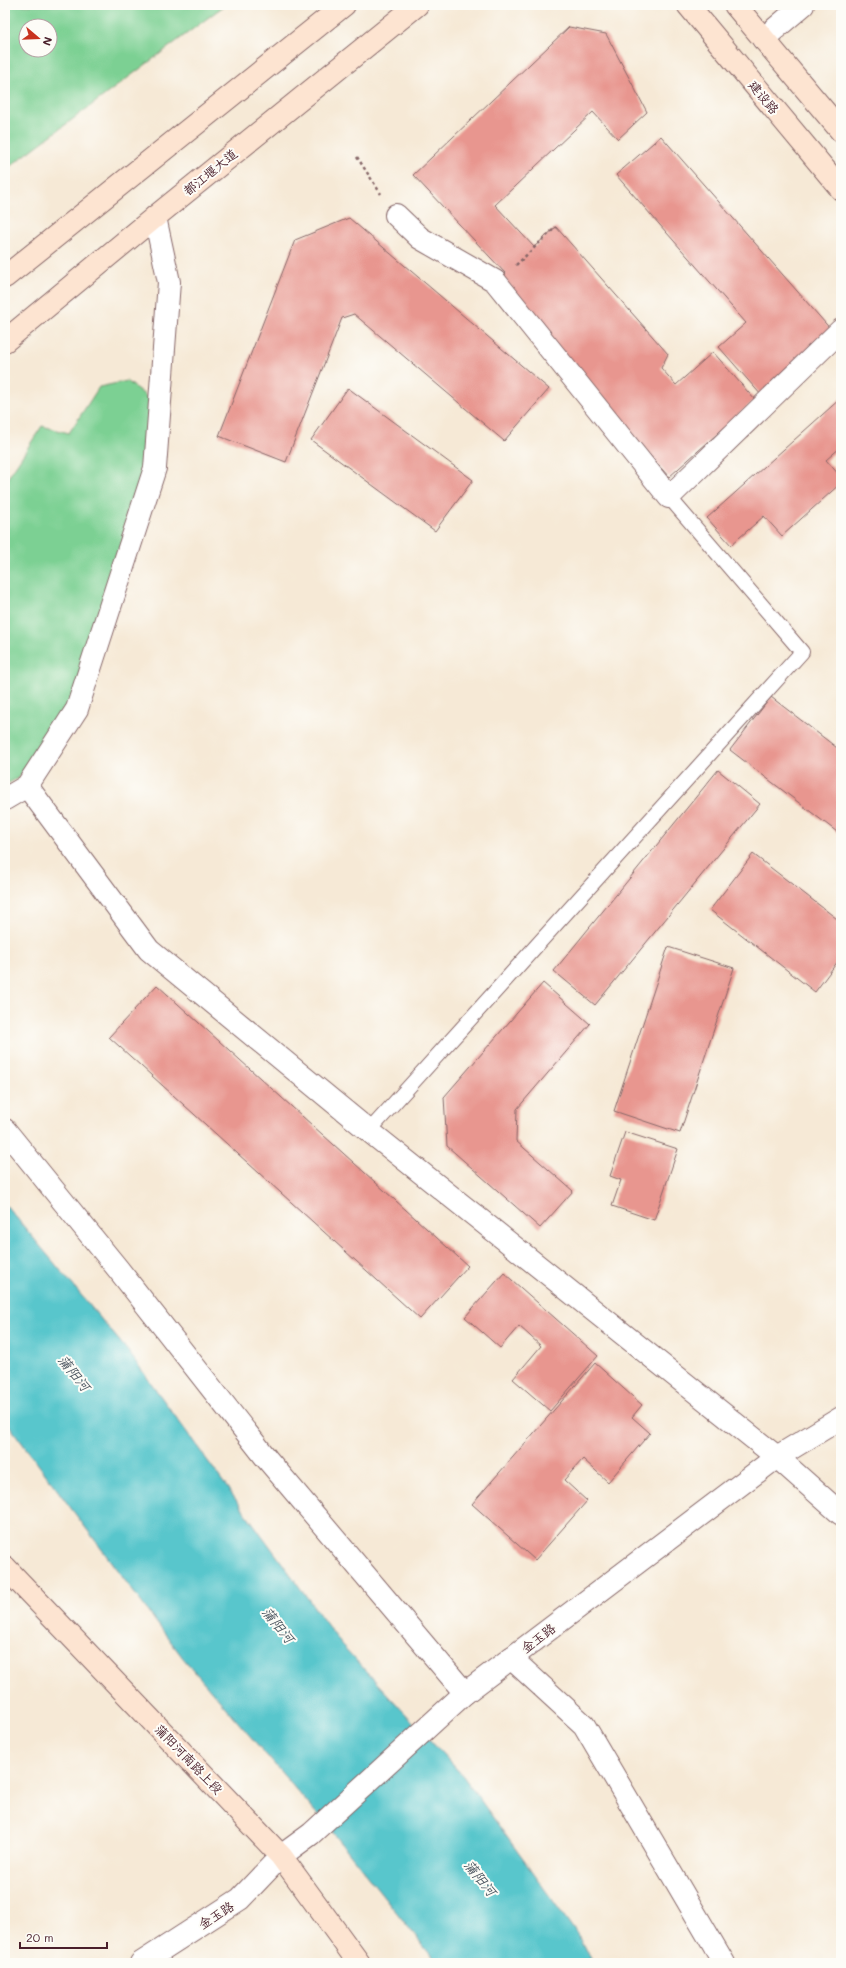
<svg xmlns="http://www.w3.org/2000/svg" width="846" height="1968" font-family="Mali,'LXGW WenKai TC',sans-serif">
<rect width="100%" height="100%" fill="#fdfcf7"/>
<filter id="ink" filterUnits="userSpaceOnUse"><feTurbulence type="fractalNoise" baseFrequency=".025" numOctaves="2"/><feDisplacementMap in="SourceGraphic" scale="8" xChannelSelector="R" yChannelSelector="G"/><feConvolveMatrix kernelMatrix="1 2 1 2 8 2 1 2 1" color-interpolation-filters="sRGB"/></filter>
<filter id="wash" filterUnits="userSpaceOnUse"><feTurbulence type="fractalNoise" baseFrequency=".012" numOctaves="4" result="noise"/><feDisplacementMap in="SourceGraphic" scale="16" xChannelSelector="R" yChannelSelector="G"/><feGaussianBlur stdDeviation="0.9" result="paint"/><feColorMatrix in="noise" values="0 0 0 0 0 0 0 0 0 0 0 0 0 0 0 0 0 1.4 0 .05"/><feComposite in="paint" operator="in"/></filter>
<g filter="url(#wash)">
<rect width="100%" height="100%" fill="#f6e9d6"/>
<g fill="#7bd093" stroke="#62785f" fill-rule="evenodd">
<path d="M5 5H225L5 170ZM26 26H50V50H26Z"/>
<polygon points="127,381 151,400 144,475 71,707 18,778 5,785 5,482 42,426 69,433 99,387"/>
</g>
<polygon fill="#59c6cc" stroke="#52727c" points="5,1204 127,1350 341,1644 463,1776 582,1941 593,1963 437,1963 335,1835 183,1658 5,1420"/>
<g id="blocks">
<g fill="#e8968f">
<polygon points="569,27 606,34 647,112 618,139 593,112 495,205 534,247 556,227 668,354 661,368 676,385 713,352 755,400 669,477 495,281 506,274 413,175"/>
<polygon points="661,136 833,332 762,396 719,347 746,323 616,175"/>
<polygon points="349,218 549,389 504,441 354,314 342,318 286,462 219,436 295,240"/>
<polygon points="348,388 473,480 435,531 311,440"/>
<polygon points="841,398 841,447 826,460 841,477 841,483 782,536 764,516 731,545 707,518"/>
<polygon points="771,697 841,751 841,835 730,750"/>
<polygon points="718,770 760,804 595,1005 554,971"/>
<polygon points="753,854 841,922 841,957 815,992 710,910"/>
<polygon points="668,947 734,968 680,1133 614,1111"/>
<polygon points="543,983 590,1024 517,1109 516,1141 573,1191 540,1228 447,1146 444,1097"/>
<polygon points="157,985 468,1266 420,1319 109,1037"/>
<polygon points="625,1132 678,1149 654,1220 612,1206 621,1180 610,1176"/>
<polygon points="504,1273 598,1356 550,1411 513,1379 541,1346 519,1326 500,1348 465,1317"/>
<polygon points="595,1363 642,1405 632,1417 650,1433 608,1482 583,1459 564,1480 587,1501 535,1560 472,1504"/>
</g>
</g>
</g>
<g filter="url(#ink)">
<use href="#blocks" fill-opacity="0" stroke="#866667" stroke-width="1"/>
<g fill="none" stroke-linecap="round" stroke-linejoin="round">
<g stroke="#866667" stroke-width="16">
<polyline id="lane" points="369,1131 802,652 669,497"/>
</g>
<g stroke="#866667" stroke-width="24">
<g id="street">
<polyline points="763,39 803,5"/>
<polyline points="396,215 420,238 495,281 669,497 841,330"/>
<polyline points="27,786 149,950 369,1131 777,1457 841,1514"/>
<polyline points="5,799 27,786 77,709 155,468 169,282 155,217"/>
<polyline points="5,1130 118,1269 267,1459 465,1693"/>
<polyline points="511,1658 584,1725 724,1963"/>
<polyline points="141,1963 240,1899 281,1856 311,1834 465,1693 777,1457 841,1418"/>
</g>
</g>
<g stroke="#866667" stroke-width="24">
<g id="secondary">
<polyline points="688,5 841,189"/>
<polyline points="735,5 841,131"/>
<polyline points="5,277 344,5"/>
<polyline points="5,341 155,217 417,5"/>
<polyline points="5,1567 281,1856 359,1963"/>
</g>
</g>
<g stroke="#866667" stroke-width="2.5" stroke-dasharray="3 3" stroke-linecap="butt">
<polyline points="357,157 381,194"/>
<polyline points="516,265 556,227"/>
</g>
<use href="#lane" stroke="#fff" stroke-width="14"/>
<use href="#street" stroke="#fff" stroke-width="22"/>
<use href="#secondary" stroke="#fde4d1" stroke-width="22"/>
</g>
</g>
<g text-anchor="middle" stroke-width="4" stroke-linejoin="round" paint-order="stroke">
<g font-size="13" fill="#4a1f2b" stroke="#fdfcf7">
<text transform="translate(764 97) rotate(50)" y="5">建设路</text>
<text transform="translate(210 172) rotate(-39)" y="5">都江堰大道</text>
<text transform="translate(538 1638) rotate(-37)" y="5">金玉路</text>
<text transform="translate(189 1759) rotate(46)" y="5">蒲阳河南路上段</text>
<text transform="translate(216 1915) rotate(-33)" y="5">金玉路</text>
</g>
<g font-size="14" font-style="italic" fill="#4f5963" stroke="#fdfcf7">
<text transform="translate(74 1373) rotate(51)" y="5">蒲阳河</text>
<text transform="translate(278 1625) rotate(51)" y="5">蒲阳河</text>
<text transform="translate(480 1878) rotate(51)" y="5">蒲阳河</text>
</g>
</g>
<rect width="846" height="1968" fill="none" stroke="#fdfcf7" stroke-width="20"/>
<g transform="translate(38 38) rotate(109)"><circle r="19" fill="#fdfcf7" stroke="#b5a4a5"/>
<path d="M0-3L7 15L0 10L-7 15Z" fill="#c8321e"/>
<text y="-6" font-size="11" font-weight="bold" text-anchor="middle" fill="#4a1f2b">N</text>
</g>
<path d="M20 1942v6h87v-6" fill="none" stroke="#4a1f2b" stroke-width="2"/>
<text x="26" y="1942" font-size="12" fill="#4a1f2b" stroke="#fdfcf7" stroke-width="3" paint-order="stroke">20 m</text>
</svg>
